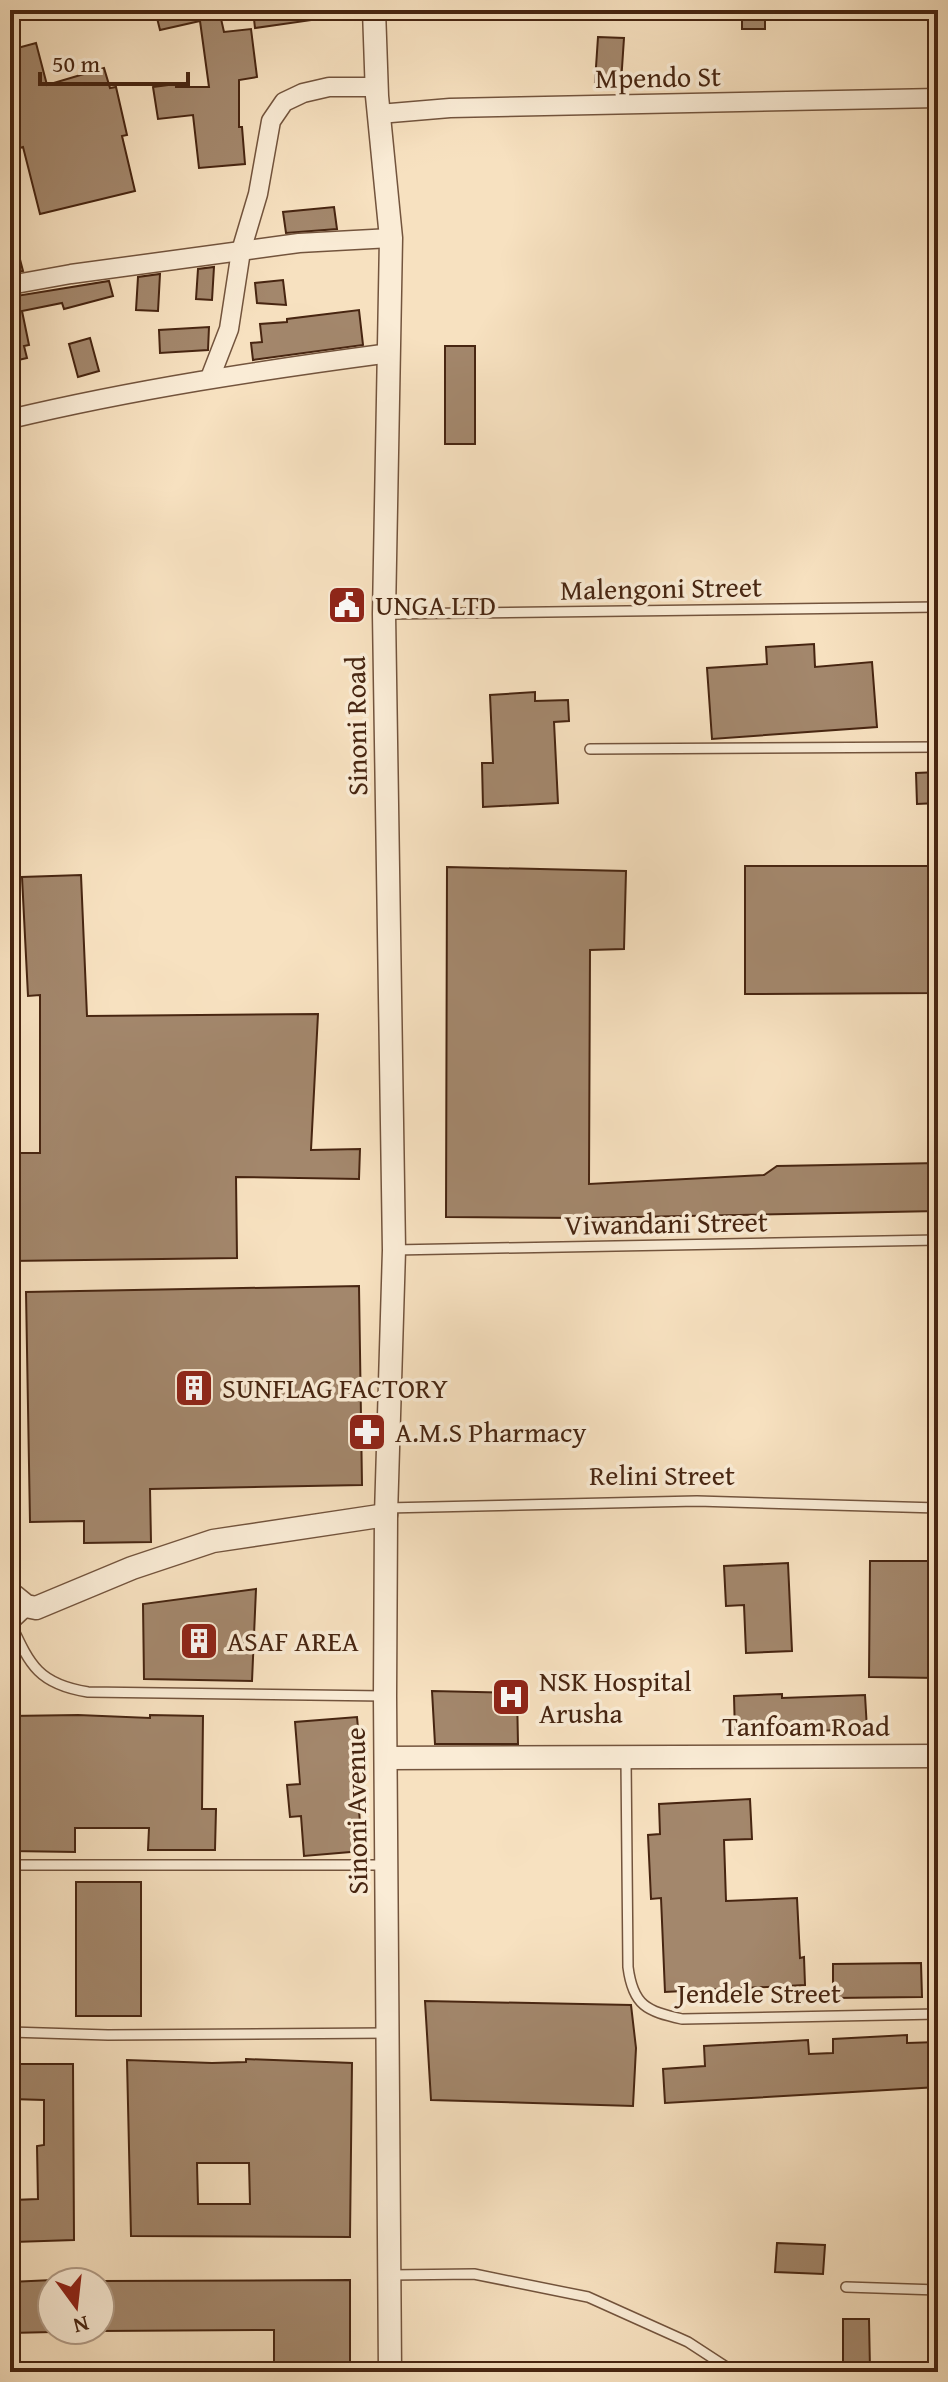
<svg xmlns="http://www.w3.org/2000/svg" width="948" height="2382" font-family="'Gentium Book Plus',serif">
<rect width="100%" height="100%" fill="#f7e1c0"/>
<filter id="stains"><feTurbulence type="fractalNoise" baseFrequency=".0025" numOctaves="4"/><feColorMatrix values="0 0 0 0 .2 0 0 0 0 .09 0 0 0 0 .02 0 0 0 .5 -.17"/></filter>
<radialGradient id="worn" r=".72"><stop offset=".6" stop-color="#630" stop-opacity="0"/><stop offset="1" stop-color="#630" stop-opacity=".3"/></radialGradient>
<g fill="#a3876c" stroke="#472511" stroke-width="2" fill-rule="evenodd">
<polygon points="155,10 219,10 224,32 251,29 257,77 239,80 239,127 242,127 245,164 199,168 193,115 158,119 153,87 176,84 176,87 209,87 200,21 160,30"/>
<polygon points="253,10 311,10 312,20 255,28"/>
<rect x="742" y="10" width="23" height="19"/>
<polygon points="598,37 624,38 621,83 595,82"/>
<polygon points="36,43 47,85 104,68 110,88 116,87 127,135 122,136 135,191 40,214 23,147 10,151 10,50"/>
<polygon points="334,207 337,229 286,233 283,212"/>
<polygon points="10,244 16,244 23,271 10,273"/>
<polygon points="214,267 212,300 196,299 198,269"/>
<polygon points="160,274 158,311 136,310 138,277"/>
<polygon points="283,280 286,305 257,303 255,283"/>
<polygon points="109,281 113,296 64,309 62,303 22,311 29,345 24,346 27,358 10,362 10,297"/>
<polygon points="359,310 363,345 253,360 251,343 262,342 260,324 287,322 287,319"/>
<polygon points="209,327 208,350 160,353 159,330"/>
<polygon points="90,338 99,371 78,377 69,344"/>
<rect x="445" y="346" width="30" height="98"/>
<polygon points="814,644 815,667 872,662 877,727 712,739 707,668 767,664 766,647"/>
<polygon points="535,692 535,701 568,700 569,721 554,722 558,803 483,807 482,763 493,763 490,695"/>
<polygon points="938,772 938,803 917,804 916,773"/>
<polygon points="745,866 938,866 938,993 745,994"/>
<polygon points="447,867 626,871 624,949 590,950 589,1184 764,1175 777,1166 938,1163 938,1211 583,1218 446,1217"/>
<polygon points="81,875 87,1016 318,1014 311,1150 360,1149 359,1179 236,1177 237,1258 10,1261 10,1153 40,1153 40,995 28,996 22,877"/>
<polygon points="359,1286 362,1485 150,1489 151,1542 84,1543 84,1521 30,1522 26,1292"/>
<polygon points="870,1561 938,1561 938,1678 869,1677"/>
<polygon points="788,1563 792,1651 746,1653 744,1605 726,1606 724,1566"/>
<polygon points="256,1589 252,1681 144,1679 143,1604"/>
<polygon points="432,1691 517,1693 518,1744 435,1744"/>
<polygon points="782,1694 782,1698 865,1695 867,1729 735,1734 734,1696"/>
<polygon points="78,1715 150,1718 150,1715 203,1716 202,1809 216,1809 215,1850 148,1850 149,1828 75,1828 75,1852 11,1851 13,1767 10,1767 10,1716"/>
<polygon points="357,1717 359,1740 354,1740 362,1851 304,1856 301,1816 290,1817 287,1785 300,1784 295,1722"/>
<polygon points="750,1799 752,1839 724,1840 726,1901 797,1898 800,1958 804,1957 805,1985 665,1992 661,1898 651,1899 648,1835 660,1834 659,1804"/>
<rect x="76" y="1882" width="65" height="134"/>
<polygon points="921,1963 922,1997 833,1998 833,1964"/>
<polygon points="425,2001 631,2005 636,2048 633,2106 431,2100"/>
<polygon points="907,2035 907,2043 938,2042 938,2087 665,2103 663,2069 705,2066 704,2046 808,2040 809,2054 833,2053 833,2039"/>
<path d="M246 2059 352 2063 350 2237 131 2236 127 2060 212 2063 246 2062ZM197 2163H249L250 2204H198Z"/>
<polygon points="12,2064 73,2064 74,2240 14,2242 13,2200 38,2199 37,2146 44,2145 44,2100 11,2099"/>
<polygon points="777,2243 825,2245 823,2274 775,2272"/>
<polygon points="52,2280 52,2332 10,2333 10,2282"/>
<polygon points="350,2280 350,2372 274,2372 274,2330 100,2331 100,2281"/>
<polygon points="843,2319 869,2319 870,2369 843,2369"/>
</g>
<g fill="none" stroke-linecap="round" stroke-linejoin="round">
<g stroke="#73543d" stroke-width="12">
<g id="service">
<polyline points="384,614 938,607"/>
<polyline points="590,749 938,747"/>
<polyline points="394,1250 938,1240"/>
<polyline points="386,1508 697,1501 938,1508"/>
<path d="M10 1622C30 1665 38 1684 88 1692L384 1696"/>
<path d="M626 1759 628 1967C633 2006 647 2011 682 2019L938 2014"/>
<polyline points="10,1865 387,1865"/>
<polyline points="10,2032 108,2035 387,2033"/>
<polyline points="391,2275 474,2274 588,2297 688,2342 734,2372"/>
<polyline points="846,2287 938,2290"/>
</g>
</g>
<g stroke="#73543d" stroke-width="21">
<g id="minor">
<polyline points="379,114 450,108 938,98"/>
<polyline points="10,285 71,274 299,243 391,238"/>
<polyline points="210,378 229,329 241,251 258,194 271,121 284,102 303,93 329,87 377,87"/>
<path d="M10 419C136 389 262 370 390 353"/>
<polyline points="10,1621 26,1606"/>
</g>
</g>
<g stroke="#73543d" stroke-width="25">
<g id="tertiary">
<polyline points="374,10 377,96 391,238 384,614 394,1250 386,1515 385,1696 390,2372"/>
<polyline points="10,1593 26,1606 36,1608 132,1568 213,1541 386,1515"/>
<polyline points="386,1758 938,1756"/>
</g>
</g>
<use href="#service" stroke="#faecd6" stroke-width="9"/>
<use href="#minor" stroke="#faecd6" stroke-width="18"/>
<use href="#tertiary" stroke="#faecd6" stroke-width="22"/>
</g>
<defs>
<g id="civic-square" transform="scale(2)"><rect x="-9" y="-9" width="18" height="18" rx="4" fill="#8f2418" stroke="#faecd6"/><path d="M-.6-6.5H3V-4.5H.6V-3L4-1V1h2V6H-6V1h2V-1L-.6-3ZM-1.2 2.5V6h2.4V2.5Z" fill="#fff"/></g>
<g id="building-square" transform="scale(2)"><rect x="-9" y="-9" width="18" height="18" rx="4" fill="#8f2418" stroke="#faecd6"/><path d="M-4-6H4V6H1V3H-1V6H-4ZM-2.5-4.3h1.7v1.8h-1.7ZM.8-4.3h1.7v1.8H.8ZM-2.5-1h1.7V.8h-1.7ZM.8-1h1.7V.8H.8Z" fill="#fff"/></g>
<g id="pharmacy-square" transform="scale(2)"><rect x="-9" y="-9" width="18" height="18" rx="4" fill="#8f2418" stroke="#faecd6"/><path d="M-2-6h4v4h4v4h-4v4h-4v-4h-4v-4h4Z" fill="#fff"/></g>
<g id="hospital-square" transform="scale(2)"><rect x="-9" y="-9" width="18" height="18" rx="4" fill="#8f2418" stroke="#faecd6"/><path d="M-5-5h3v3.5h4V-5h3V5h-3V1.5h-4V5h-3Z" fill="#fff"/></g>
</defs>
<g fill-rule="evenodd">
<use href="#civic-square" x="347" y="605"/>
<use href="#building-square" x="194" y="1388"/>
<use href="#pharmacy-square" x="367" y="1432"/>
<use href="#building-square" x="199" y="1641"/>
<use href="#hospital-square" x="511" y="1697"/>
</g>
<g text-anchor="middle" stroke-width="7" stroke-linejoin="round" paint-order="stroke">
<g font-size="28" fill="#472511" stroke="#faecd6">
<text transform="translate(658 77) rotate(-1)" y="10">Mpendo St</text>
<text transform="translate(661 588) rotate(-1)" y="10">Malengoni Street</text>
<text transform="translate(356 726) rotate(-91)" y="10">Sinoni Road</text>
<text transform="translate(666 1223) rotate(-1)" y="10">Viwandani Street</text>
<text x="662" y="1485">Relini Street</text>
<text x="806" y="1736">Tanfoam Road</text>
<text transform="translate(356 1811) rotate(-91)" y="10">Sinoni Avenue</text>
<text x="759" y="2003">Jendele Street</text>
</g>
<g font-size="28" fill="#472511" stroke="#faecd6" text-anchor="start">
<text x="375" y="615">UNGA LTD</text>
<text x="222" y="1398">SUNFLAG FACTORY</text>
<text x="395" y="1442">A.M.S Pharmacy</text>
<text x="227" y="1651">ASAF AREA</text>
<text x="539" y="1691">NSK Hospital<tspan x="539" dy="32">Arusha</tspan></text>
</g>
</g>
<rect width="948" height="2382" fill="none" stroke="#f7e1c0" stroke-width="40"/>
<rect x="12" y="12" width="924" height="2358" fill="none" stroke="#472511" stroke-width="4"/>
<rect x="20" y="20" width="908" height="2342" fill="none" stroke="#472511" stroke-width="2"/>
<g transform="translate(76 2306) rotate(165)"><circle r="38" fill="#faecd6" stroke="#b29c87" stroke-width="2"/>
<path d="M0-6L14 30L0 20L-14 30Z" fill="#8f2418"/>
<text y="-12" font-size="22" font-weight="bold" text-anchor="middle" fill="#472511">N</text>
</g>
<path d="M40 72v12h148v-12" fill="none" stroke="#472511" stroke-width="4"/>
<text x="52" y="72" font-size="24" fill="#472511" stroke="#faecd6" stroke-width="6" paint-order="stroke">50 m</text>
<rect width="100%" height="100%" filter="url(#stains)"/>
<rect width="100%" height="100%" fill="url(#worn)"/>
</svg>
